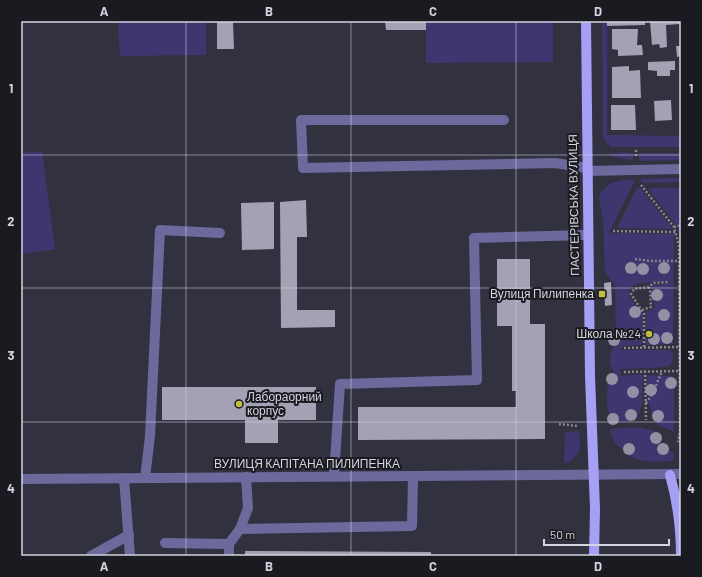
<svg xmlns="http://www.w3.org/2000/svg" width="702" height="577" font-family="Barlow,sans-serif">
<rect width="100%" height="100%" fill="#323140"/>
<g fill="#3e376f">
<polygon points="118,21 206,21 206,55 120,56"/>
<polygon points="426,21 553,21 553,62 426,63"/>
<polygon points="602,21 607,21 607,135 681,136 681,147 611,147 607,143 603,137"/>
<polygon points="42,151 55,249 21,254 21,153"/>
<polygon points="626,152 633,154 633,160 619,158 608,154"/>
<polygon points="639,153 681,153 681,160 639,161"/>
<polygon points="681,178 681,182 643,183 639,179"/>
<path d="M634 179V182L609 233 674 234 673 344 645 345 646 311 652 310 654 308 652 285 670 283 671 281 641 283 636 285H633C631 287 628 291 629 294 630 299 639 310 643 314L642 345 622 346 621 350H669L673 353V361L668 367 620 369 621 376 638 374 643 375 642 403 637 418C628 423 620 422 611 421 606 407 604 382 614 371L610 364V355L616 340 615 285 605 272 603 219 599 198 601 192 611 183 623 180Z"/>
<polygon points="637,188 640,188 673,229 617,228"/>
<polygon points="647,188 681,188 681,240 676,225"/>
<path d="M648 375 672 376 674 382V431C669 429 663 428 659 425 651 419 643 382 648 375Z"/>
<path d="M625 428H642L654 431 665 449 674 453V458L672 461C652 462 634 464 620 448 614 442 611 437 610 429Z"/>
<path d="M579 431C581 448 582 456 564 464L565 432Z"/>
</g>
<g fill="#a2a2b4">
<polygon points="385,21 426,21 426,30 386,30"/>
<polygon points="607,21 645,21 645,25 607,26"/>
<polygon points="650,21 680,21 680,24 666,25 667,47 660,48 659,44 652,45"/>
<polygon points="217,22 233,22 234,49 217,49"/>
<polygon points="612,29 638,29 637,45 642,45 643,55 618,56 618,50 612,49"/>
<polygon points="676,46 681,46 681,56 677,57"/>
<polygon points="675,61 675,70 670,70 670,76 657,76 657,71 648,70 648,62"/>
<polygon points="629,66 629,71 640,70 641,98 612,98 612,67"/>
<polygon points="671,100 672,120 655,121 654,101"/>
<polygon points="611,105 635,105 636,130 611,130"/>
<polygon points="306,200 307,237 297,237 297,310 335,310 335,327 281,328 280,202"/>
<polygon points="274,202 274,249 242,250 241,203"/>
<polygon points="497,259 530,259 530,324 545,324 545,439 358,440 358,407 516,407 516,391 512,391 512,326 497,326"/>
<polygon points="611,282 612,305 605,306 604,283"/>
<polygon points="162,387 316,387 316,420 278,420 278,443 245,443 245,420 162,420"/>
<polygon points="245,551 431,552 431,556 245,556"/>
</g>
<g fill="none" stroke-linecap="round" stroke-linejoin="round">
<g stroke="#868692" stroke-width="2.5" stroke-dasharray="2 2" stroke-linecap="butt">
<polyline points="636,150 636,158"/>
<polyline points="641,185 674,227 679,246 680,431 678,442"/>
<polyline points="674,227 681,225"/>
<polyline points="613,231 676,232"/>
<polyline points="635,259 652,261 679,261"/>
<polyline points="642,310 651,307 650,291 649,287"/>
<polyline points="644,347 644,314 631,294 634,289 649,287 653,283 669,282"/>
<polyline points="624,348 680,347"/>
<polyline points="645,371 646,420"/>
<polyline points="624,372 680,371"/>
<polyline points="646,403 652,395 662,371"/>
<polyline points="559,424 578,426"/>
</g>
<g stroke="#6c699d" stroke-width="10">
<polyline points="504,120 301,120 303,168 555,163 587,168"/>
<polyline points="587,171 681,169"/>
<polyline points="334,476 340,384 477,380 474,238 588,235"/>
<polyline points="124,478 130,556"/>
<polyline points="145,478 150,436 160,230 220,233"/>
<polyline points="21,479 681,474"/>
<polyline points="240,529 248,508 246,477"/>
<polyline points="165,543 229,544 240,529 412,526 413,476"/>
<polyline points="91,556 129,535"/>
<polyline points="229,556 229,544"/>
</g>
<g stroke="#a6a0f5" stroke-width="10">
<polyline points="586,21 590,376 595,509 594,556"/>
<path d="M670 475C678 503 681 526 681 556"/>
</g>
</g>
<g fill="#9291a4">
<circle cx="631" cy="268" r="6"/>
<circle cx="664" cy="268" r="6"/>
<circle cx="643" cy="269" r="6"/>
<circle cx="657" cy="295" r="6"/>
<circle cx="635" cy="312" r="6"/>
<circle cx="664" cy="315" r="6"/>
<circle cx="667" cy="338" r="6"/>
<circle cx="654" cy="339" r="6"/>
<circle cx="614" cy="340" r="6"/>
<circle cx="612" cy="379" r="6"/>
<circle cx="671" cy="383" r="6"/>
<circle cx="651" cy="390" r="6"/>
<circle cx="633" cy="392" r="6"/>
<circle cx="631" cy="415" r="6"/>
<circle cx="658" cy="416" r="6"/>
<circle cx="613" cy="419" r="6"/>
<circle cx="656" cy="438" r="6"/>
<circle cx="629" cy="449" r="6"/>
<circle cx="663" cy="449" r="6"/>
</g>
<path fill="none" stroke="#d4d4de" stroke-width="1" stroke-opacity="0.55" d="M186 21V556M351 21V556M516 21V556M21 155H681M21 288H681M21 422H681"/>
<g fill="#c3bd3e" stroke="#1a1a21" stroke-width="1.5">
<rect x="598" y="290" width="8" height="8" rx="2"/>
<circle cx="649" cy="334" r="4"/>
<circle cx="239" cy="404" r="4"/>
</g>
<g text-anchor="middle" stroke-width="4" stroke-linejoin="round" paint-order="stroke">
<g font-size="12" fill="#d4d4de" stroke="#1a1a21">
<text transform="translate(574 205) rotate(-91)" y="4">ПАСТЕРІВСЬКА ВУЛИЦЯ</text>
<text x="307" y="468">ВУЛИЦЯ КАПІТАНА ПИЛИПЕНКА</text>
</g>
<g font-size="12" fill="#d4d4de" stroke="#1a1a21" text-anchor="end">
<text x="594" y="298">Вулиця Пилипенка</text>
<text x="641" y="338">Школа №24</text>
<text x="247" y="401" text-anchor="start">Лабораорний<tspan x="247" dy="14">корпус</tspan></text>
</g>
</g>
<rect width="702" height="577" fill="none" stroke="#1a1a21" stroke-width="44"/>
<path d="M544 539v6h125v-6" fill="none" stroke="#d4d4de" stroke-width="2"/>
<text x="550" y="539" font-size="12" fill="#d4d4de" stroke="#1a1a21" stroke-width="3" paint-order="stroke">50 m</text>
<rect x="22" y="22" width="658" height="533" fill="none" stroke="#d4d4de" stroke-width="1.5"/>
<g font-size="13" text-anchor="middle" font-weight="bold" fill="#d4d4de">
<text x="104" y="16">A</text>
<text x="269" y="16">B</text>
<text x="433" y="16">C</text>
<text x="598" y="16">D</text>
<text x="11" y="93">1</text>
<text x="691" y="93">1</text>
<text x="11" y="226">2</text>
<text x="691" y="226">2</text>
<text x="11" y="360">3</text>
<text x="691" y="360">3</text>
<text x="11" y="493">4</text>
<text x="691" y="493">4</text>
<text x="104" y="571">A</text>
<text x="269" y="571">B</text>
<text x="433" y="571">C</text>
<text x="598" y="571">D</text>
</g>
</svg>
